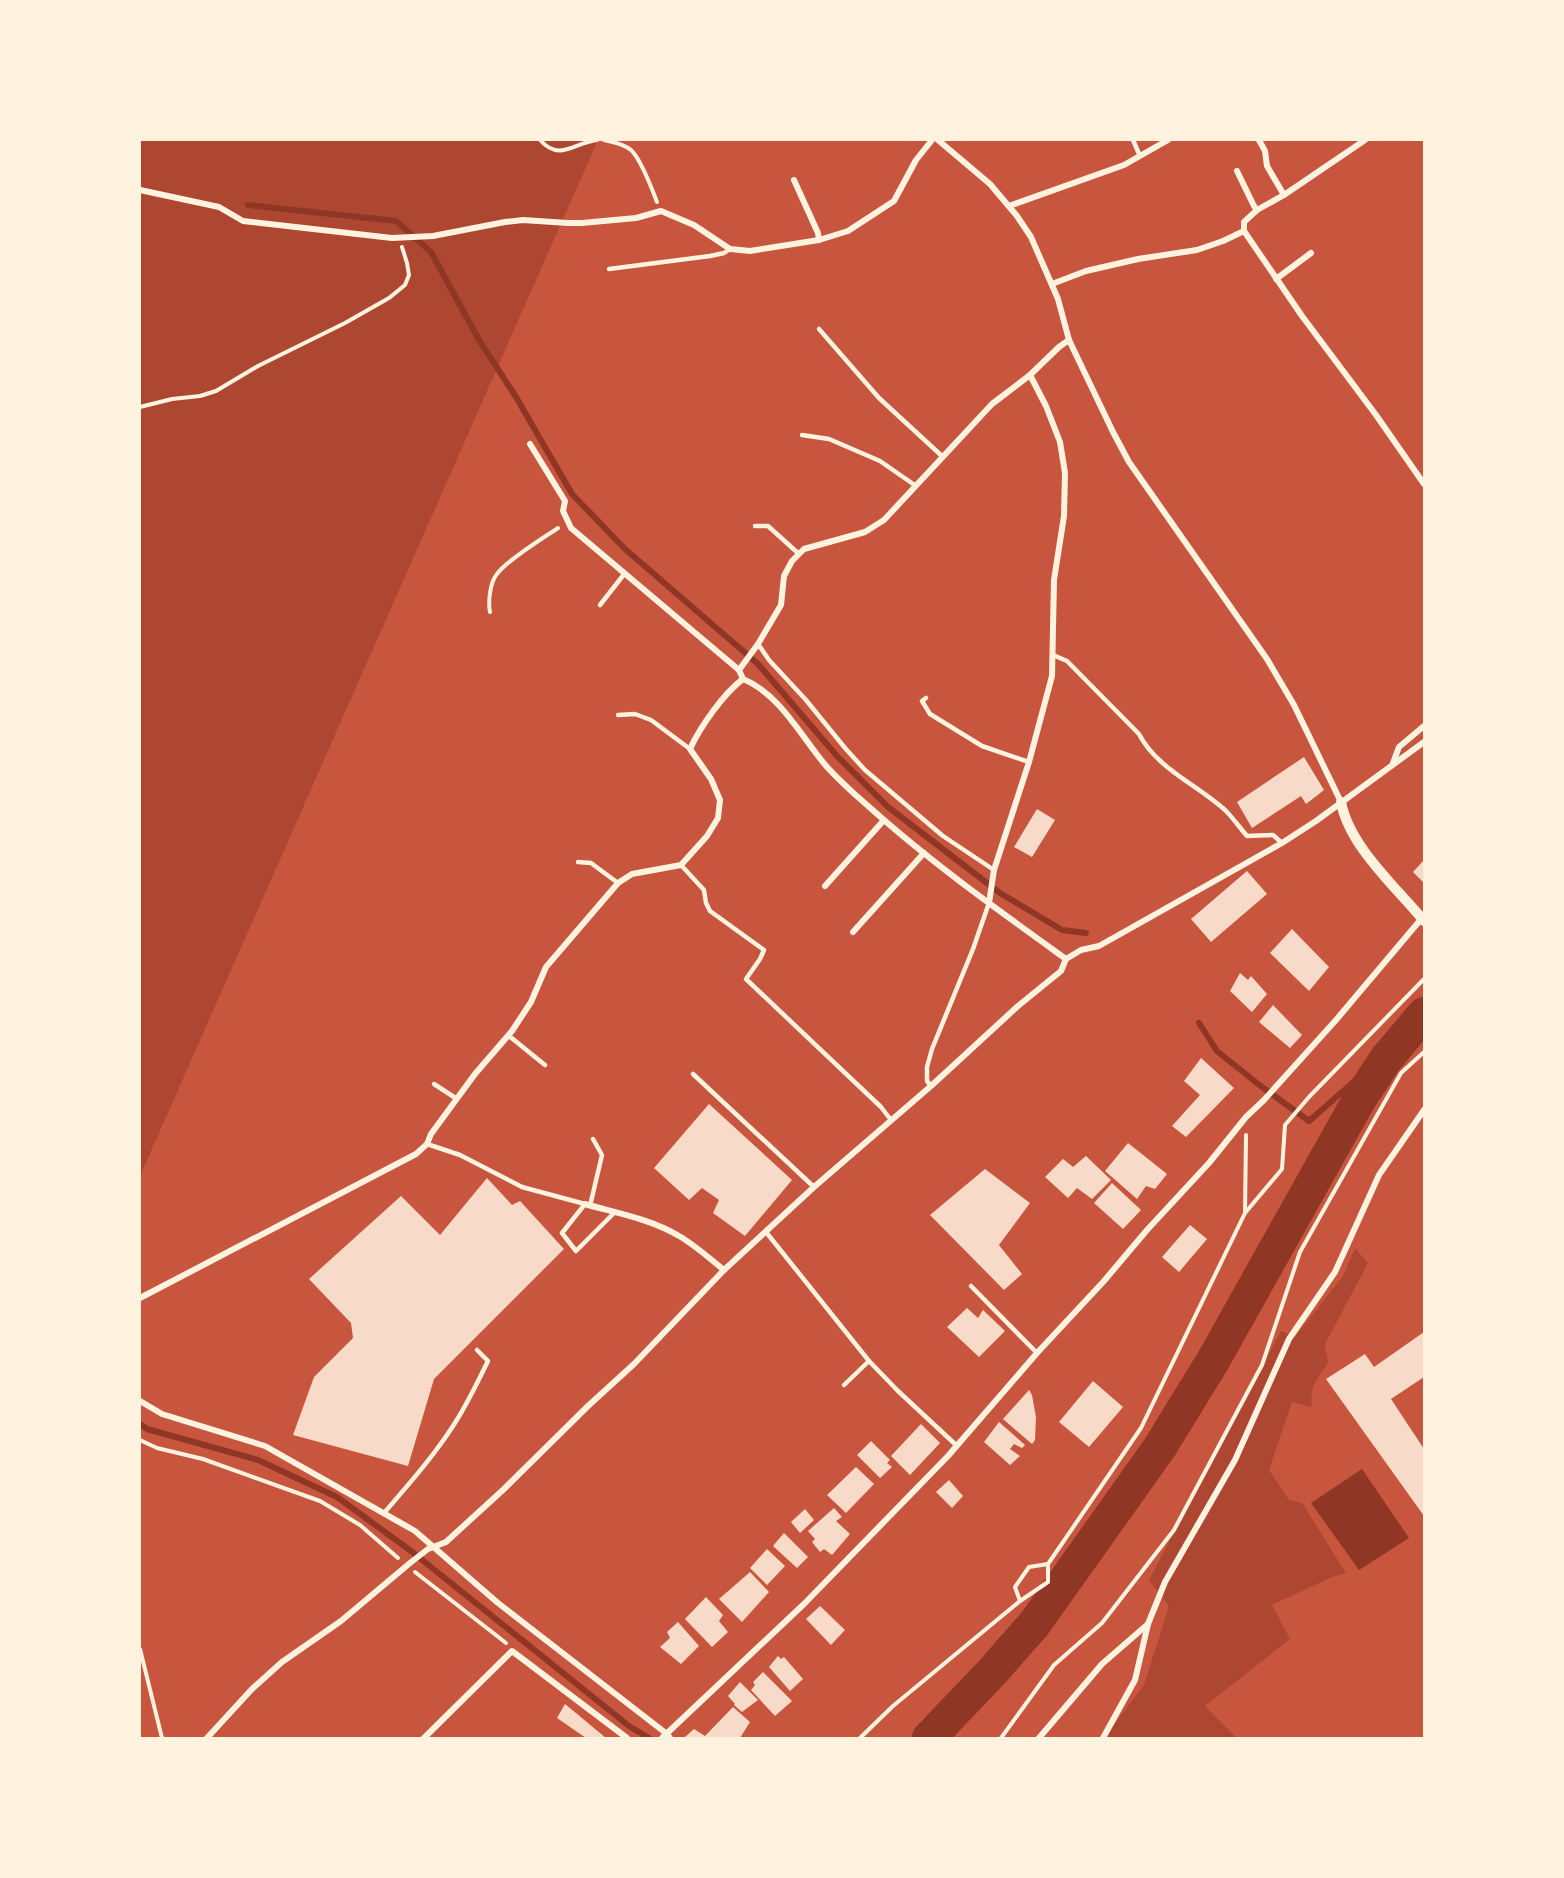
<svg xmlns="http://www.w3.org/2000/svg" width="1564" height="1878" font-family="'Source Sans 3',sans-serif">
<rect width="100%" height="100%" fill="#c8553d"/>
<g fill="#ae4732">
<polygon points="140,140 598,140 140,1176"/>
<path d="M1355 1248 1368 1263 1325 1344 1328 1363C1317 1379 1309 1387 1312 1407L1292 1402 1269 1470 1289 1500 1302 1503 1346 1573 1332 1577 1272 1605 1290 1639 1205 1706 1237 1738H1104L1144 1685 1169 1606 1149 1580 1281 1331 1295 1337 1343 1276Z"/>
</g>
<polygon fill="#8f3625" points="1362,1469 1409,1538 1359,1570 1311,1503"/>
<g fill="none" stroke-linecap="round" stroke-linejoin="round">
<g stroke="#8f3625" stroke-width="6">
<polyline points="248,205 396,221 431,252 479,340 516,397 572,494 625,549 758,664 837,756 888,807 1000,893 1062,930 1086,933"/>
<polyline points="1199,1023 1217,1051 1258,1084 1309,1121 1365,1072 1382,1066"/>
<polyline points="140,1424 147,1429 258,1460 337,1497 411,1551 629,1726 649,1738"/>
</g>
<polyline stroke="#8f3625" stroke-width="34" points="929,1738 993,1671 1035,1623 1160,1447 1214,1359 1359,1100 1386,1059 1424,1014"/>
</g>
<g fill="#f7dbc8">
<polygon points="1304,757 1324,790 1306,804 1301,796 1252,828 1237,802"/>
<polygon points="1037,809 1055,820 1032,857 1014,847"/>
<polygon points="1424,860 1424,883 1413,872"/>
<polygon points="1247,871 1267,894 1211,942 1191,919"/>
<polygon points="1292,929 1329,967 1309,991 1270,953"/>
<polygon points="1240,973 1248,980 1251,976 1267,994 1252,1012 1230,991"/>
<polygon points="1273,1005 1302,1035 1290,1048 1259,1022"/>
<polygon points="1201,1058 1234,1088 1186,1137 1172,1126 1200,1095 1184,1081"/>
<polygon points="709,1104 792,1180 745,1236 713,1213 719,1200 702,1188 689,1200 654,1168"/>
<polygon points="1128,1143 1167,1174 1155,1189 1146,1186 1137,1199 1105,1171"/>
<polygon points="1086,1156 1111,1180 1092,1199 1077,1188 1068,1198 1045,1177 1063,1159 1073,1167"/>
<polygon points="985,1169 1030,1203 999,1245 1022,1274 1004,1290 930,1215"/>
<polygon points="487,1178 512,1205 520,1201 564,1249 434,1379 408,1466 293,1435 314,1377 353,1338 351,1323 309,1279 401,1196 440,1235"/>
<polygon points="1112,1183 1141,1210 1123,1229 1094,1203"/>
<polygon points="1190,1225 1207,1239 1179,1272 1162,1257"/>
<polygon points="967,1308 978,1318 983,1310 1005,1331 979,1357 947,1327"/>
<polygon points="1424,1332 1424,1377 1391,1399 1424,1449 1424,1516 1326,1379 1365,1354 1374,1367"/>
<polygon points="1093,1381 1123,1407 1089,1447 1059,1422"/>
<polygon points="1029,1390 1032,1395 1036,1417 1035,1440 1032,1444 1003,1419"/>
<polygon points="999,1422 1025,1445 1022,1448 1014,1444 1010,1449 1020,1456 1010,1465 984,1442"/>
<polygon points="921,1424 940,1443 910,1475 891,1456"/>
<polygon points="871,1441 890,1460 887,1463 892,1467 880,1478 857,1455"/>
<polygon points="856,1467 874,1484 846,1513 827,1495"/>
<polygon points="949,1480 963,1496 952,1508 936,1492"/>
<polygon points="834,1508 842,1517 836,1521 850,1534 832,1555 824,1549 820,1552 812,1542 815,1539 808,1531"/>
<polygon points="805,1509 814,1520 800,1533 791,1522"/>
<polygon points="784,1533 808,1557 797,1568 773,1546"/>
<polygon points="767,1549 785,1566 767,1585 750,1568"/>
<polygon points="750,1572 769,1592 742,1622 719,1599"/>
<polygon points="706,1597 723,1615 719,1621 728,1632 712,1647 685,1619"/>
<polygon points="820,1606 845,1630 831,1645 806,1619"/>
<polygon points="678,1622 699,1646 681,1664 660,1647 670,1638 667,1632"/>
<polygon points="778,1656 781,1659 784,1657 803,1679 790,1691 769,1667"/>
<polygon points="763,1672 792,1701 775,1716 751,1690 755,1685 753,1682"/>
<polygon points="740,1682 758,1700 742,1712 734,1705 735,1704 728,1696"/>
<polygon points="565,1704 606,1738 586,1738 557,1718"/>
<polygon points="733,1707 750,1722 740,1738 687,1738 685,1737 694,1729 705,1736"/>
</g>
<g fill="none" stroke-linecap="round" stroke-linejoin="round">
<g stroke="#fff3e0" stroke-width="4">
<path d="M540 140C560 162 573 143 597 140"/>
<path d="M604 140C613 142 624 144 631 150 641 159 652 189 657 202"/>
<polyline points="140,407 172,399 200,396 216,391 258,366 345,323 389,298 405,285 409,275 407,263 402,247"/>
<path d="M490 612C488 602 490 582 497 574 507 560 543 538 558 528"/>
<polyline points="1245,1213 1282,1169 1285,1125 1309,1097 1424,979"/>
<polyline points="140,1440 157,1448 203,1459 320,1501 360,1525 398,1558"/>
<polyline points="415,1572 506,1643"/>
<polyline points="1020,1601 1015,1587 1029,1567 1048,1564"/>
<polyline points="140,1649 162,1738"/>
<polyline points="860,1738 893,1706 1020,1601 1048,1582 1048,1564 1141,1428 1245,1213 1246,1135"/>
<polyline points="1001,1738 1054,1665 1102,1623 1174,1530 1262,1365 1300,1252 1401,1073 1424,1052"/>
</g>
<g stroke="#fff3e0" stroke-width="4.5">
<polyline points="1133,140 1140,156"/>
<polyline points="609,269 710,256 724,253 730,249"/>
<polyline points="819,329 879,398 943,457"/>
<polyline points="802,435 829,439 880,461 916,486"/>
<polyline points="755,526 768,526 799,554"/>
<polyline points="600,605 625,573"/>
<polyline points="758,644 769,660 806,700 845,748 865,770 943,836 994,870"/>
<path d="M1053 655 1067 661 1139 734C1157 769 1198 785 1226 811 1233 818 1240 828 1247 836L1273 835 1282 843"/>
<polyline points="926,698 922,701 930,714 982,746 1029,762"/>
<polyline points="618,715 635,714 651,720 690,749"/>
<polyline points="578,862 591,863 618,883"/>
<polyline points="681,865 704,890 706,903 710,911 764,950 760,959 746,979 881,1107 891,1120"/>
<polyline points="508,1035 545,1065"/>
<polyline points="693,1074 814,1187"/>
<polyline points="434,1084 457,1099"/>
<polyline points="931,1086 927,1081 927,1067 932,1049 973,949 989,903"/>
<polyline points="427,1144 460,1155 522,1187 585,1204 562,1233 576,1251 615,1212"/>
<polyline points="590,1206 602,1155 593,1139"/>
<polyline points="766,1232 869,1361 898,1391 956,1445"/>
<polyline points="971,1286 1037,1353"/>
<polyline points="844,1385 869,1361"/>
<path d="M384 1513C408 1485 433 1457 453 1426 467 1405 477 1383 488 1361L477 1350"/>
</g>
<g stroke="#fff3e0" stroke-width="6">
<polyline points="938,140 990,184 1017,216 1031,237 1058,299 1069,340 1113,432 1129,462 1267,659 1294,705 1341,802"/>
<polyline points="1259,140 1265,151 1267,166 1284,195"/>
<polyline points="1237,171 1254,206 1257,210"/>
<polyline points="794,180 818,233 819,240"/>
<polyline points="140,190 219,207 243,221 392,238 433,236 505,222 523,220 568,223 582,223 636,218 661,211 694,225 730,249 750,251 819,240 848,231 894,201 916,160 932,140"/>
<polyline points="1009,206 1124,165 1168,140"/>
<polyline points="1244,231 1244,222 1257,210 1284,195 1365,140"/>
<polyline points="1276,279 1311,253"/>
<polyline points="1052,284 1086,271 1138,259 1197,250 1223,241 1244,231 1302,316 1376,415 1424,484"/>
<path d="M530 444 565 501 563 511 571 528 739 670 743 679C780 694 802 738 827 767 839 780 853 793 867 805 929 861 998 910 1066 959"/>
<polyline points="739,670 758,644 781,605 784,576 792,561 804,549 865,532 884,520 992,404 1030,375"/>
<polyline points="1393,763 1399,747 1424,726"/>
<polyline points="825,886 884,820"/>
<polyline points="989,903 994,870 1029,762 1052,676 1054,580 1064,516 1065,473 1060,442 1046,406 1030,375 1059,347 1069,340"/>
<polyline points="853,932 924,853"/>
<path d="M585 1204C616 1213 651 1219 679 1236 695 1245 710 1259 724 1270"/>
<path d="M140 1298 416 1154 427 1144 431 1134 475 1074 512 1031 531 1002 546 967 618 883 632 874 681 865 707 836 718 818 720 800 711 779 690 749C700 727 724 693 743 679"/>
<polyline points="140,1401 162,1414 265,1446 415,1531 498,1603 667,1734 670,1738"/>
<polyline points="207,1738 252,1689 282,1662 341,1621 410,1563 428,1549 446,1542 504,1489 588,1406 634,1364 724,1270 814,1187 931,1086 1018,1006 1061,971 1066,959 1081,950 1099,946 1282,843 1316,821 1424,742"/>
<polyline points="424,1738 512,1651 627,1738"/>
<polyline points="662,1738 804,1604 948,1456 1037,1353 1104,1281 1147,1230 1209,1163 1246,1117 1264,1100 1336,1020 1422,918"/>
<polyline points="1039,1738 1102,1664 1148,1624"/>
<polyline points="1103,1738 1135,1680 1148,1624 1165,1582 1235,1460 1289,1339 1335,1272 1379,1175 1424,1110"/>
</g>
<path stroke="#fff3e0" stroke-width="10" d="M1341 802C1349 846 1396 887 1424 921"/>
</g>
<rect width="1564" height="1878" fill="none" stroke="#fff3e0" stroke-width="282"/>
</svg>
